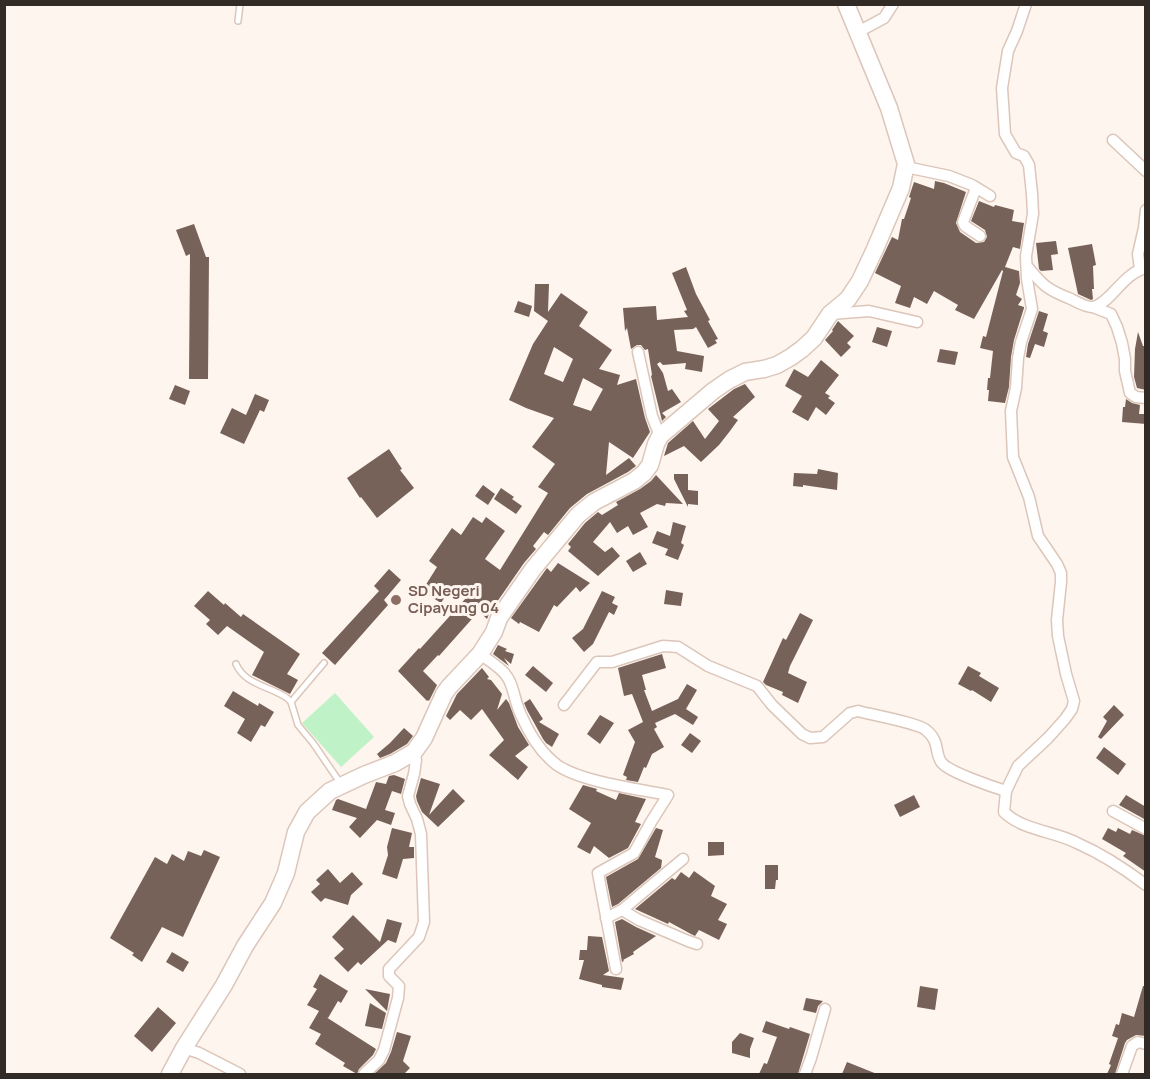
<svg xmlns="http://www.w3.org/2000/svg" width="1150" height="1079" font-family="Manrope,sans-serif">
<rect width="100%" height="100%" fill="#fef5ef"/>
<polygon fill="#bff2c7" points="335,693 374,737 341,767 302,723"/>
<g fill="#766258" fill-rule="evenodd">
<polygon points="935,181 944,183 966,192 956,223 960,232 976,243 984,242 987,237 985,230 971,221 979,201 994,207 995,205 1014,210 1012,221 1024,223 1020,249 1013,247 1005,267 1019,271 1020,283 1016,295 1022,299 1018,305 1024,307 1024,308 1014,340 1011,357 1009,387 1005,403 988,401 989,390 987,390 988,378 990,378 993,351 980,348 983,336 986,337 1003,271 1002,270 974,319 955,310 958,305 934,291 927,304 914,297 910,308 895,303 901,286 875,273 892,237 898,240 902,219 904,219 911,198 909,197 914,182 934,189"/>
<polygon points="194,224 206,257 209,257 208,379 189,379 190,254 186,256 176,230"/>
<polygon points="1056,241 1058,254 1051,255 1053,270 1041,271 1039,269 1036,243"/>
<polygon points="1092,244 1096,265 1093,266 1094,289 1092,289 1093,299 1091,300 1078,294 1068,248"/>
<polygon points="686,267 696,294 710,320 708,321 718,339 715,340 717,343 708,348 696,327 693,329 674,330 677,351 704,356 702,372 685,369 686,363 663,365 660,362 657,364 663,373 668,391 672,389 681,402 662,413 666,417 662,421 651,376 652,375 648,349 645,350 641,345 637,345 631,349 627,328 625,331 623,308 656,306 657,320 688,317 684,311 687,310 672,273"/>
<path d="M535 284H549L548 312 561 293 588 312 579 326 612 350 599 369 620 375 617 385 636 379 645 418 650 432 633 458 609 442 606 475 629 458 636 466 628 472 587 494 570 508 548 535 544 532 533 546 536 549 524 563 490 612 487 619 479 611 439 656 438 655 423 671 437 685 429 701 428 700 427 701 398 671 419 648 420 649 466 598 452 586 441 603 422 591 437 567 429 561 452 528 461 535 473 517 482 523 486 517 505 531 485 559 500 570 548 493 538 487 555 464 532 447 554 418 526 408 509 400 533 344 548 321 534 311ZM554 347 573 359 563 382 544 374ZM583 378 603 389 591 411 573 405Z"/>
<polygon points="518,301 532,306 529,317 514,312"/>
<polygon points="1039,311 1048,314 1043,331 1048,333 1044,347 1035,344 1030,358 1026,357 1028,344"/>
<polygon points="838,321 854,336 847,343 851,347 841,357 825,340 833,331 832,330"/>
<polygon points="877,327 892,331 887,347 872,342"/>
<polygon points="1138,332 1143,346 1146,346 1146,390 1137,388 1134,377 1135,349"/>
<polygon points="940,349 958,352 955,365 937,362"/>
<polygon points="821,360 839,375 825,393 830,396 828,398 835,403 826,415 816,407 808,421 792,412 802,396 785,386 794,369 808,377"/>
<polygon points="745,384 755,397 733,417 738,420 730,431 719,445 701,462 684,446 664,456 668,443 693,421 705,439 719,421 708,409 734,389"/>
<polygon points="175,385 190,391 185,405 169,399"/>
<polygon points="255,394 269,400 264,412 260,410 244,444 220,433 232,408 246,415"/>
<polygon points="1126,399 1132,403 1140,405 1139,414 1146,414 1146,424 1122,422 1123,407 1125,407"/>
<polygon points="389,449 402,469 400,470 414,488 377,518 361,497 360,498 347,478"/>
<polygon points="818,469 838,473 837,490 803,485 803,487 793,486 794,473 817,474"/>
<polygon points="674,474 688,474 688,490 698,491 698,505 688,504 688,507 674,479"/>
<polygon points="656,475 683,504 666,503 665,506 657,504 640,513 648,527 633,535 628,526 617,533 610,522 593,542 605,552 612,547 620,556 598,576 568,551 571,547 568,544 585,523 598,512 602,515 618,505 616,502 640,489 651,481"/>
<polygon points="483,485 495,494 488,505 475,496"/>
<polygon points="501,488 514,497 512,499 522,506 516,514 494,499"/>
<polygon points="673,522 686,526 681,543 684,545 678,560 665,555 668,549 652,543 657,531 670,536"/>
<polygon points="640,552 647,564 633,572 626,561"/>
<polygon points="558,563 590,583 580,592 576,587 557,607 554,605 539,632 520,622 519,624 511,618 547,568 551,572"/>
<polygon points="389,569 401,580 384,600 388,605 335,665 322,653 379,591 374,586"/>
<polygon points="666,590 683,593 681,606 664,604"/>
<polygon points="208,591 224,605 225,603 241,617 243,614 300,654 287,674 298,680 290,694 252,675 264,652 227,626 218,635 206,624 210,620 194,606"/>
<polygon points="602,591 615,597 612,603 618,606 614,615 609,612 593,644 584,652 572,638 583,629"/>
<polygon points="800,613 813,620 790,666 788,673 807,682 798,703 782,695 783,692 766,685 763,682 783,638 786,640"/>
<polygon points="498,645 507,649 505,651 514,654 511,664 504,658 509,666 493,654"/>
<polygon points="662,654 666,668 642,675 646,690 644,690 652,711 678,699 687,684 697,690 686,709 698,717 693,725 675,714 655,723 657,727 654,729 664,747 652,754 646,768 644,767 638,782 626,780 627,777 623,775 635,742 628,730 643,722 632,694 624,696 618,668"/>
<polygon points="533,666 553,683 546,692 525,675"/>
<polygon points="968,666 981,673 979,676 999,688 991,702 972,690 971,691 958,684"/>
<polygon points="482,668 489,677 487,679 491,680 502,694 497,710 506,699 509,703 518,727 529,745 515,756 528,767 518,780 489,755 504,740 482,709 471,720 460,710 450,720 446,716 457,694"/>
<polygon points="233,691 258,706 259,703 274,712 265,727 261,725 251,742 237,733 245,719 224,706"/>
<polygon points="530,699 543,719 539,722 559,734 552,747 546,743 543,739 527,710 524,703"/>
<polygon points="1114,705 1124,715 1101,739 1098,737 1107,721 1103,717"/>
<polygon points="600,715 614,723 600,744 587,734"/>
<polygon points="404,728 413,736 407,744 390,754 380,758 377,754 390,743"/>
<polygon points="690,733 701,741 692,753 681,745"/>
<polygon points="1104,747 1126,764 1118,775 1096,758"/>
<polygon points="394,775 405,779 401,794 392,791 385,810 395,813 391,825 377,820 360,838 349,827 357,818 332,810 336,800 338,799 366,809 376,782 386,784 389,776"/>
<polygon points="421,778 440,784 429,815 453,789 465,801 438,827 422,812 417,801 416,796"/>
<polygon points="583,785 597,789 596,791 616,800 619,793 646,799 635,822 641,824 628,848 609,858 594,846 590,854 577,847 591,823 569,809"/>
<polygon points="914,795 920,807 900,817 894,805"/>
<polygon points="1126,795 1146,807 1146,820 1119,805"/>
<polygon points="392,828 412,833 409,847 414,847 414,858 403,859 397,879 382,874 388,855 387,847"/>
<polygon points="656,828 663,830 655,857 662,860 661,868 618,904 612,907 606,877 638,859"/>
<polygon points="1108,828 1116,832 1118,828 1130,834 1132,830 1146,836 1146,872 1123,856 1126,853 1102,839"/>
<polygon points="708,842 724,842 724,855 708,856"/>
<polygon points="204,850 220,857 183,937 162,927 142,962 132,955 134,953 110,938 155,857 167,864 172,854 184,861 188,851 201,856"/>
<polygon points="765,865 778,865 778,880 776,880 775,889 765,889"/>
<polygon points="328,869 340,883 352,872 363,884 351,895 348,905 325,898 321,902 311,892 320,884 316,880"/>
<polygon points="694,871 715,886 711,896 727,904 718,920 727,924 719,940 699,930 695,936 691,934 669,922 668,924 635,909 672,878 675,880 681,872 689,878"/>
<polygon points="353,915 380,942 387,919 402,923 396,943 388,940 361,965 358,962 348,972 334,958 344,949 332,937"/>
<polygon points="622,919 636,927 656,936 633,952 634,954 623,960 624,961 622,962 615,922"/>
<polygon points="588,936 602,937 609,971 603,975 624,978 621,990 602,987 602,985 579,979 584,960 579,960 580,950 587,950"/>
<polygon points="172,952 189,962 183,972 166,962"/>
<polygon points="320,974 348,991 341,1003 338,1001 328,1018 326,1017 376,1049 373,1055 359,1069 357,1074 343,1066 345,1063 315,1044 321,1034 309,1028 319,1011 307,1005 317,989 313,987"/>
<polygon points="920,986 938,989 935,1010 917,1007"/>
<polygon points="1143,986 1146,986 1146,1036 1136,1035 1127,1040 1125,1043 1115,1074 1107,1074 1111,1065 1109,1064 1118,1038 1112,1036 1116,1024 1119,1025 1122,1013 1134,1017"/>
<polygon points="365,989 390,994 387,1011"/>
<polygon points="806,998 823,1001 818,1006 816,1013 803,1010"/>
<polygon points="370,1003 386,1013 382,1029 365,1026"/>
<polygon points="158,1007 176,1023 152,1052 134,1036"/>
<polygon points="766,1021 789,1029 790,1027 810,1034 798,1074 759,1074 764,1063 767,1064 777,1037 762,1032"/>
<polygon points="397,1032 411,1036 403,1061 410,1068 404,1074 374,1074 386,1063 391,1052"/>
<polygon points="740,1033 754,1038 750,1049 750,1058 732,1053 732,1042"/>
<polygon points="847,1062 877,1074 842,1074"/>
</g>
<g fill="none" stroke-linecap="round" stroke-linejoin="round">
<g stroke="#dcc6b9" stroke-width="8">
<g id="lane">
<polyline points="238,21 240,4"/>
<path d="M236 664C245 685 270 686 287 698L291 702 298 725 313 743 341 784"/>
<polyline points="291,702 324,663"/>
</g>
</g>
<g stroke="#dcc6b9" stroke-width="13">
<g id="street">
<polyline points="858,32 884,18 893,4"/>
<polyline points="1113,140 1146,171"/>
<polyline points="906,167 949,176 972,185 990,196"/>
<polyline points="976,188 963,222 965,226 980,236"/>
<path d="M1027 266C1043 286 1048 290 1071 299 1077 302 1087 308 1093 307 1109 305 1124 272 1146 268"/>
<polyline points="1140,269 1138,254 1144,228 1146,210"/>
<polyline points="1093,307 1111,314 1117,327 1122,343 1125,359 1125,371 1130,393 1136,397 1146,398"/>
<polyline points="830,314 869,311 917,322"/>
<polyline points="638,352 652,416 660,436"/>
<path d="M480 654C491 662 505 670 510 682 515 694 516 706 522 717 530 735 541 753 557 765 581 782 639 789 668 795L651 822 634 853 598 873 616 969"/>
<path d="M564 705 597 662H612L663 646 678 647 708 666 757 686 772 705 802 734 810 738 823 737 850 713 858 711C872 715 918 723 926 730 941 742 934 754 942 763 949 772 993 787 1006 791L1004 812C1024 831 1054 831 1077 843 1102 854 1125 869 1146 885"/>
<polyline points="1006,791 1018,766 1048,738 1065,719 1072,709 1074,701 1066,674 1058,636 1057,620 1061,582 1061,573 1057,564 1038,536 1029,497 1013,457 1011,411 1016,388 1018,358 1021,342 1032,309 1027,279 1026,256 1033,214 1032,194 1029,165 1024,156 1016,153 1005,134 1002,88 1008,51 1017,31 1026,4"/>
<polyline points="1113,811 1146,829"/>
<polyline points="622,910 639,920 688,941 697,944"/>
<polyline points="606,918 622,910 683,859"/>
<polyline points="184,1048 199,1053 240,1074"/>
<polyline points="364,1074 379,1060 384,1050 398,998 399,986 389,976 389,969 419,937 424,922 421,834 417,819 410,804 408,796 414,774 416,760 414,752"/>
<polyline points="805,1074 811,1058 825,1009"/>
<polyline points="1122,1074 1132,1046 1138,1042 1146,1044"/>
</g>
</g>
<g stroke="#dcc6b9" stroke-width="19">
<polyline id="secondary" points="170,1074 184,1048 224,985 245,946 273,903 286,873 296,832 307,812 330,791 364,775 395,763 414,752 424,738 444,694 449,687 480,654 494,632 499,618 533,569 578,515 594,502 634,481 644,473 650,465 656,444 660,436 713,391 729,380 745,372 764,369 777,365 791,357 802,349 814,338 830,314 848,299 860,281 875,249 901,188 906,164 889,108 846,4"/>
</g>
<use href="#lane" stroke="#fff" stroke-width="5"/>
<use href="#street" stroke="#fff" stroke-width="10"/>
<use href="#secondary" stroke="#fff" stroke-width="16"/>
</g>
<circle fill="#8d6e63" stroke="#fef5ef" stroke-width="2" cx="396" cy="600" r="6"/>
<g text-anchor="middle" stroke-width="6" stroke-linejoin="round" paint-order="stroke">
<g font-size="15" font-weight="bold" fill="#785e54" stroke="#fef5ef" text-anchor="start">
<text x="408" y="596">SD Negeri<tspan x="408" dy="17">Cipayung 04</tspan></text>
</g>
</g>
<rect width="1150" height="1079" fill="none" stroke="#322a25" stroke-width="12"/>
</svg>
